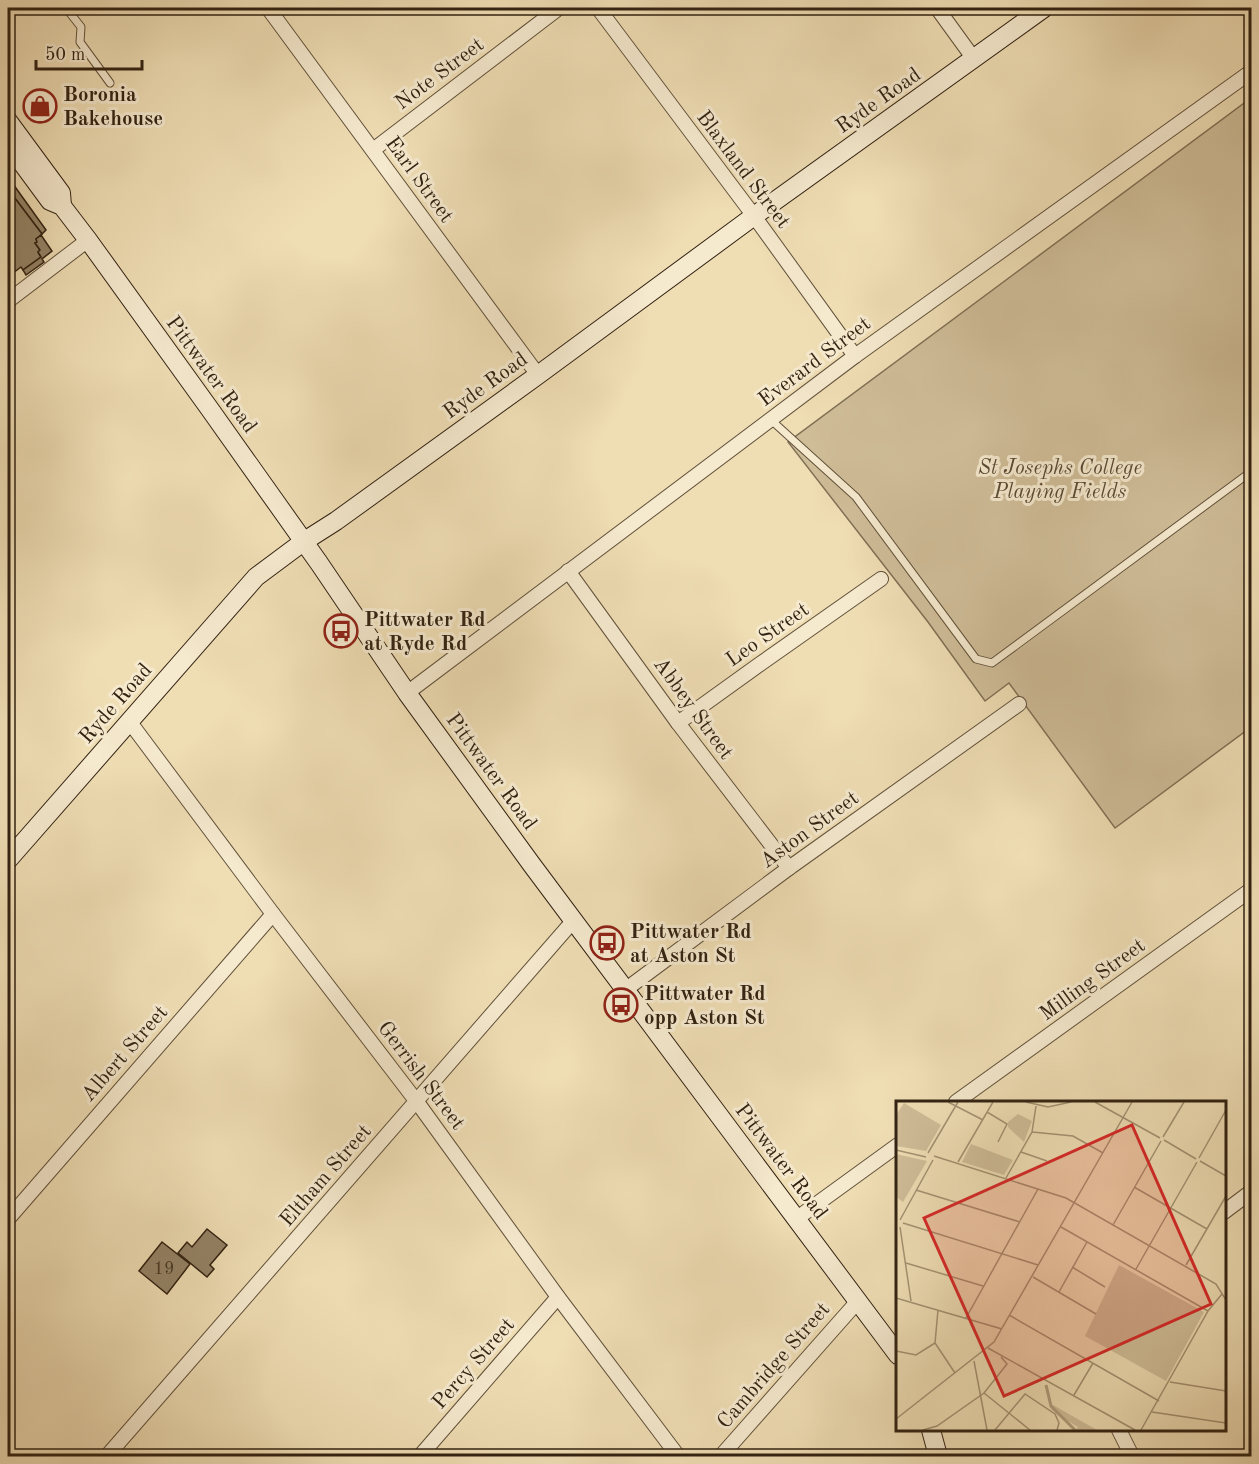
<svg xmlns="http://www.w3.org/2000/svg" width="1259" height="1464" font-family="'Old Standard TT',serif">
<rect width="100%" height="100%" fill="#efddb4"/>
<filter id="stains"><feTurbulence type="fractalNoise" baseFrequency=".00333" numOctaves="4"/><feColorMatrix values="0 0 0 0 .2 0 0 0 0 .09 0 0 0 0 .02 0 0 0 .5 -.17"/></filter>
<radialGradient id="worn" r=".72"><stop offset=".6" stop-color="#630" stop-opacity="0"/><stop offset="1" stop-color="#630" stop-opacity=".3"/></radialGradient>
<polygon fill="#cfbd98" stroke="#807055" stroke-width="1.5" points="1251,98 1251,727 1115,828 1009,683 985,701 928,622 788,442"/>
<g fill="#948366" stroke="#322212" stroke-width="1.5">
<polygon points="8,177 46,230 42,234 8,189"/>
<polygon points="8,189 42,234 36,239 37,242 35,243 40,250 38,252 41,257 23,270 21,267 8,277"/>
<polygon points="41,235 52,251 42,259 44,262 26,275 23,270 41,257 38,252 40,250 35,243 37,242 36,239"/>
<polygon points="207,1229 227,1245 210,1265 214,1269 207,1277 178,1253 187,1242 192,1247"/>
<polygon points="162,1242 190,1264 167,1294 139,1271"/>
</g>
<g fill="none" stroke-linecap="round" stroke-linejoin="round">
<g stroke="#61513a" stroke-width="9">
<g id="lane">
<polyline points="66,8 81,27 80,42 110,83"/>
<polyline points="771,420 856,497 976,659 992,663 1252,471"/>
</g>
</g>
<g stroke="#61513a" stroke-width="16">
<g id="street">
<polyline points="268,8 538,375"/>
<polyline points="598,8 754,216 855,356"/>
<polyline points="937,8 974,59"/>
<polyline points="373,150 559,8"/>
<polyline points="8,301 88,240"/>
<polyline points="568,571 678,723 789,868"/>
<polyline points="407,693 855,356 1252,71"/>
<polyline points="129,721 273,914 417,1102 558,1297 678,1456"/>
<polyline points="678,723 760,664 881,579"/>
<polyline points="625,990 789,868 1019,704"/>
<polyline points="956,1102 1252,889"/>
<polyline points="1224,1212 1252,1191"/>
<polyline points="8,1219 273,914"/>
<polyline points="796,1219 898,1145"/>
<polyline points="1119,1430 1132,1456"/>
<polyline points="107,1456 574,920"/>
<polyline points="420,1456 558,1297"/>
<polyline points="721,1456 858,1301"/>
</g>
</g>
<g stroke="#322212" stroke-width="20">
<g id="secondary">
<polyline points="8,121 61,193 62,206"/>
<polyline points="8,144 50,201 62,206 88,240 209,408 319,563 407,693 532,865 898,1355"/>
<polyline points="8,860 256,577 303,542 336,521 538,375 754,216 1044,8"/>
<polyline points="931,1430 938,1456"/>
</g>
</g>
<use href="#lane" stroke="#f5e9ce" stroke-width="7"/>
<use href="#street" stroke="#f5e9ce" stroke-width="14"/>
<use href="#secondary" stroke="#f5e9ce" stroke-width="18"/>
</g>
<defs>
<g id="shop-ring" transform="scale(1.725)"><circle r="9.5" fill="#f5e9ce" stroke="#8f2418" stroke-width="1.5"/><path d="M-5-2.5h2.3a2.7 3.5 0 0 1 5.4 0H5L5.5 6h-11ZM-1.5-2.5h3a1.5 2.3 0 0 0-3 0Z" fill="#8f2418"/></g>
<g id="bus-ring" transform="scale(1.725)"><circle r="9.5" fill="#f5e9ce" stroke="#8f2418" stroke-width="1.5"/><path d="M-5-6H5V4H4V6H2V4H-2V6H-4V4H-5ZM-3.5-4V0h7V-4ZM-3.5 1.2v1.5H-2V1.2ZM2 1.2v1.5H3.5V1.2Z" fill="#8f2418"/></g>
</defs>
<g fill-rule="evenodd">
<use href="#shop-ring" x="40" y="106"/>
<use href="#bus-ring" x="341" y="631"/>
<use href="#bus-ring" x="607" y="943"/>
<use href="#bus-ring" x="621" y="1005"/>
</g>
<g text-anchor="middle" stroke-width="6" stroke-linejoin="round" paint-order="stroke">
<g font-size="18" fill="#4a3a27">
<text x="164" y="1274">19</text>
</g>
<g font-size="21" fill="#322212" stroke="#f5e9ce">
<text transform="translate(439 73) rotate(-37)" y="7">Note Street</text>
<text transform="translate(878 100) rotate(-35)" y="7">Ryde Road</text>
<text transform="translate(744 169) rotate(53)" y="7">Blaxland Street</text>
<text transform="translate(420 179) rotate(54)" y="7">Earl Street</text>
<text transform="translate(814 361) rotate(-37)" y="7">Everard Street</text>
<text transform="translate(212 374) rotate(54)" y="7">Pittwater Road</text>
<text transform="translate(485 385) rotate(-36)" y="7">Ryde Road</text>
<text transform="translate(767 634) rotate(-35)" y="7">Leo Street</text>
<text transform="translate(115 703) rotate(-49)" y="7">Ryde Road</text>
<text transform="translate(694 708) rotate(54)" y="7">Abbey Street</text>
<text transform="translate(492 771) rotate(54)" y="7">Pittwater Road</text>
<text transform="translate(809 829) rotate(-36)" y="7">Aston Street</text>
<text transform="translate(1092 979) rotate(-36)" y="7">Milling Street</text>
<text transform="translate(124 1053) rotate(-49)" y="7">Albert Street</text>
<text transform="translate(422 1075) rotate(53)" y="7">Gerrish Street</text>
<text transform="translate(782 1161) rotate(53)" y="7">Pittwater Road</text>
<text transform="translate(325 1175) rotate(-49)" y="7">Eltham Street</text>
<text transform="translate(473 1363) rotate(-49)" y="7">Percy Street</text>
<text transform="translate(773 1365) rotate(-49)" y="7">Cambridge Street</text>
</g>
<g font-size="21" font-weight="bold" fill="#322212" stroke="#f5e9ce" text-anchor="start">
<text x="63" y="101">Boronia<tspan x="63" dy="24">Bakehouse</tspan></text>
<text x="364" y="626">Pittwater Rd<tspan x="364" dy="24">at Ryde Rd</tspan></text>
<text x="630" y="938">Pittwater Rd<tspan x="630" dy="24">at Aston St</tspan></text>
<text x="644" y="1000">Pittwater Rd<tspan x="644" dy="24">opp Aston St</tspan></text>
</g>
<g font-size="21" font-style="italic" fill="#594934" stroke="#f5e9ce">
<text x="1060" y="474">St Josephs College<tspan x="1060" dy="24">Playing Fields</tspan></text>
</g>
</g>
<g transform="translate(896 1101)">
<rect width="330" height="330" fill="#efddb4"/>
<path d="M8 2 45 24 30 50 0 45V14ZM122 13 136 20 128 41 112 26V21ZM75 43 117 59 108 74 66 61ZM0 53 31 60 7 101 0 96ZM223 164 308 211 270 280 189 235ZM157 304 201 329H179L182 326 162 314 155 308Z" fill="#cfbd98"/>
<path fill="none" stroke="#af9d7d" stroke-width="3" d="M150 284 155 305 179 329"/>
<path fill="none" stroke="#a39273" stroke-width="1.5" d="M52 1 87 19M130 1 152 6 175 1M199 1 264 37M91 11 111 23 102 41M136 31 177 35 207 52M267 36 288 1M268 39 300 58M0 49 30 56M125 51 151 60M32 52 62 1M38 55 170 97 320 183 330 199M303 57 330 9M304 60 330 75M62 61 97 1M110 77 136 31 140 5M238 86 311 128M20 89 124 121M4 119 37 59M7 122 142 164M217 124 265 40M4 126 15 200M165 126 312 210M10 162 87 185M290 164 330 95M176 166 209 186M240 168 301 61M137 176 200 213M163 191 191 141M0 197 106 228M42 209 39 242 59 272M113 214 263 300M70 217 142 88M92 247 239 329M0 250 20 254 39 242M78 260 91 329M274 281 330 290M88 292 134 329M178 294 197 262M256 311 330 322M0 318 98 241 236 1M27 329 41 325 88 292 111 263 105 256M99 329 129 293 159 313 163 322 161 329M245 329 312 210 326 193"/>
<path fill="#d62828" fill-opacity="0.15" stroke="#d62828" stroke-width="3" d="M236 24 315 203 108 295 28 117Z"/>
<rect width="330" height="330" fill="none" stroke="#322212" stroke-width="3"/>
</g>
<rect width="1259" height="1464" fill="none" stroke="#efddb4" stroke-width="30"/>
<rect x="9" y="9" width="1241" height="1446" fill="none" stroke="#322212" stroke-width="3"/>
<rect x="15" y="15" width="1229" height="1434" fill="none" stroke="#322212" stroke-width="1.5"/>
<path d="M36 60v9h106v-9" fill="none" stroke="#322212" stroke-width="3"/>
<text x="45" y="60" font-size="18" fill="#322212" stroke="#f5e9ce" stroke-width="4.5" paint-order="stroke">50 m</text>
<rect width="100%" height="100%" filter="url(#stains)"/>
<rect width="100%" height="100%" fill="url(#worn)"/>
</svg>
